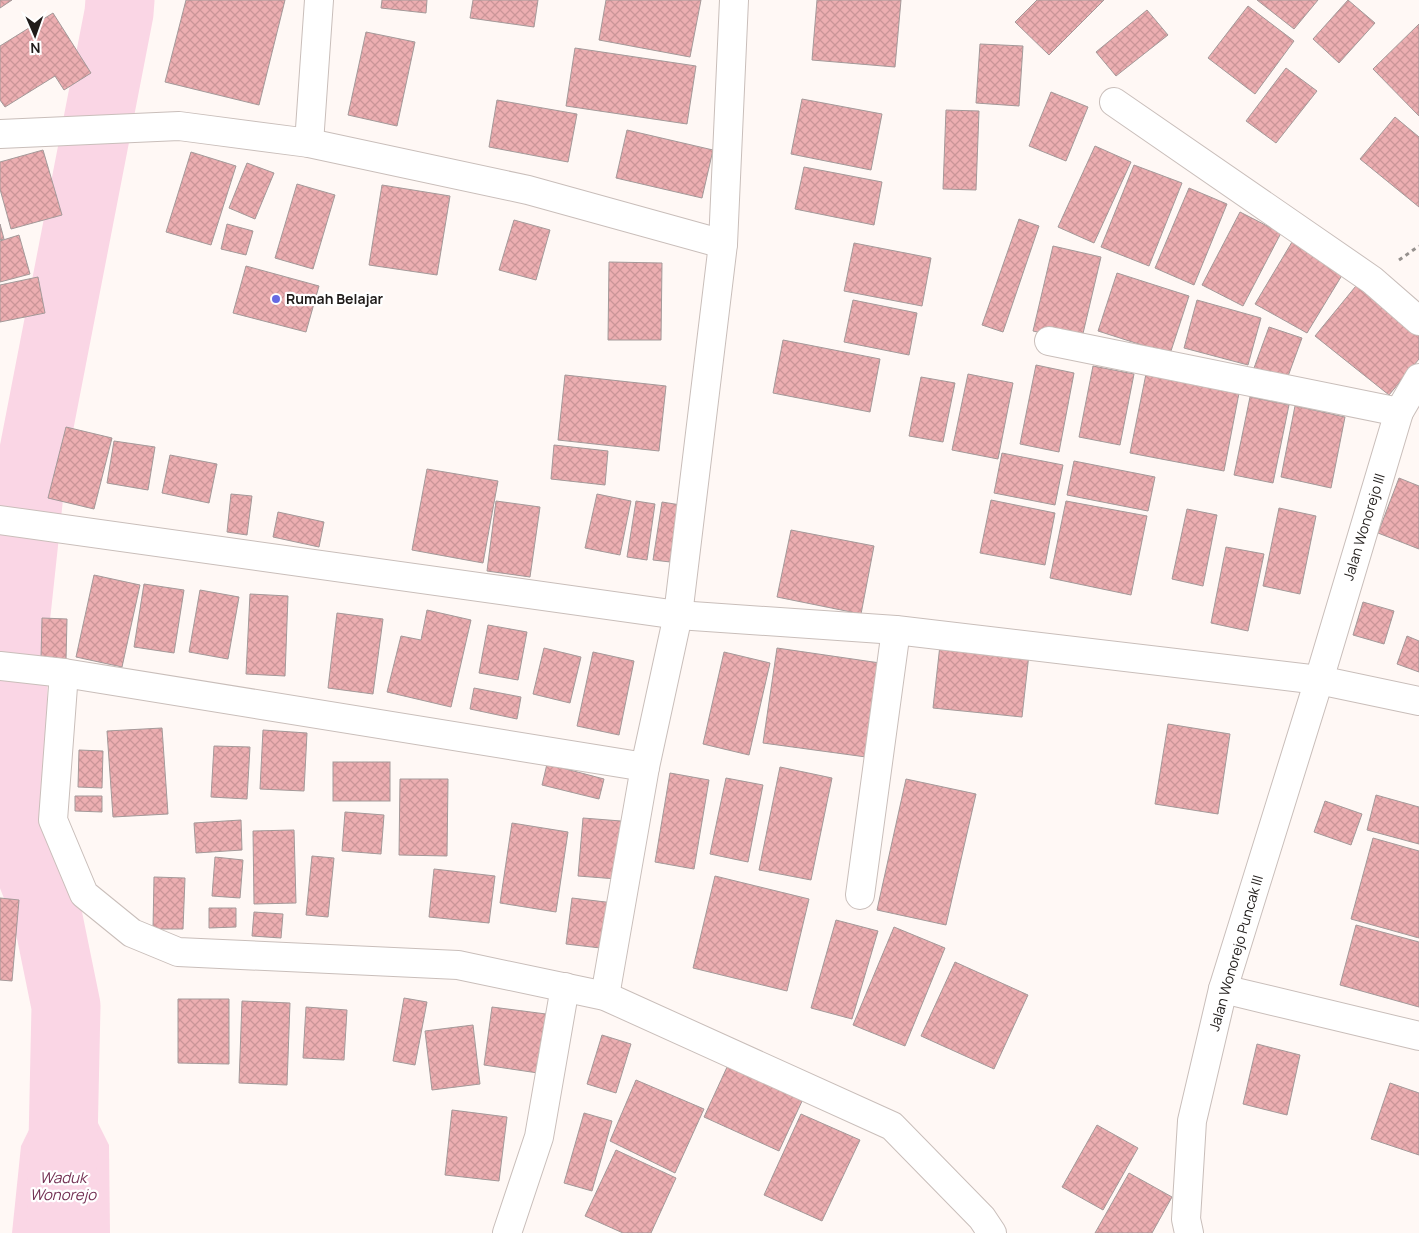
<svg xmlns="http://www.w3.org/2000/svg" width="1419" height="1233" font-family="Manrope,sans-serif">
<defs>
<pattern id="building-cross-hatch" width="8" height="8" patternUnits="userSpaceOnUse" patternTransform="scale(1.25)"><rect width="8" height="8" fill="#ecaeb1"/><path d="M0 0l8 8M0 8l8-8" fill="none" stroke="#ca9598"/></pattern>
</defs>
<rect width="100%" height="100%" fill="#fff8f5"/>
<polygon fill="#fad6e5" points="65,1057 109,1145 110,1233 12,1233 21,1146"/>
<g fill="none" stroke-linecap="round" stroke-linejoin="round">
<polyline stroke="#fad6e5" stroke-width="69" points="61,1233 66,1006 47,913 14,830 11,758 15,623 33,456 119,13 120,0"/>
</g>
<g fill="url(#building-cross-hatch)" stroke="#a49999">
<polygon points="0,0 12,0 0,8"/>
<polygon points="186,0 285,0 259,105 165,82"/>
<polygon points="382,0 427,0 426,13 381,8"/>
<polygon points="473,0 538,0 534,27 470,18"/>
<polygon points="606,0 701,0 690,57 599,40"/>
<polygon points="817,0 901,0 895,67 812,60"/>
<polygon points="1037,0 1104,0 1049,55 1015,22"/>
<polygon points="1257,0 1318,0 1294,29"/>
<polygon points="1348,0 1375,23 1339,63 1313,39"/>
<polygon points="1248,6 1294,41 1255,94 1208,58"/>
<polygon points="1147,10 1168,35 1116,76 1096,52"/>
<polygon points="53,13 91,73 64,90 55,76 5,107 0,100 0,46"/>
<polygon points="1419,24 1419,116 1373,69"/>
<polygon points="366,32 415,42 397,126 348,115"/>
<polygon points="980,44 1023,46 1019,106 976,103"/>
<polygon points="575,48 696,66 687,124 566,106"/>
<polygon points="1286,68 1317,91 1276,143 1246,121"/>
<polygon points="1051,92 1088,107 1066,161 1029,146"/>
<polygon points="802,99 882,114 871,170 791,154"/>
<polygon points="497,100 577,114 568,162 489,147"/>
<polygon points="946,110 979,111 976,190 943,189"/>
<polygon points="1395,117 1419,137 1419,207 1360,159"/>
<polygon points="627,130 713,150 702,198 616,178"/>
<polygon points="1095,146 1131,162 1094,243 1058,227"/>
<polygon points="43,150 62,215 11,229 0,189 0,162"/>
<polygon points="191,152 236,166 211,245 166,232"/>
<polygon points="247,163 274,173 255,219 229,208"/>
<polygon points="1134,165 1182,183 1149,266 1101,247"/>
<polygon points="804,167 882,182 874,225 795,209"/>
<polygon points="297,184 335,195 313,269 275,258"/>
<polygon points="382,185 450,196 437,275 369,265"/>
<polygon points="1189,188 1227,204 1194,285 1155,268"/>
<polygon points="1240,212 1281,233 1243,306 1202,285"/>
<polygon points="1019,219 1039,226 1003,332 982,325"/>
<polygon points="514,220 550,230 536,280 499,270"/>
<polygon points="0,224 4,239 0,240"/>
<polygon points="227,224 253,231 246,255 221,249"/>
<polygon points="19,235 30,274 0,282 0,241"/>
<polygon points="1295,237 1347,267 1307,333 1255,304"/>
<polygon points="854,243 931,258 922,306 844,291"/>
<polygon points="1053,246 1101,257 1081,342 1033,331"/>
<polygon points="609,262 662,263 661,340 608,340"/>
<polygon points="246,266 319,286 306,332 233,313"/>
<polygon points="1117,273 1189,296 1170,354 1098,331"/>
<polygon points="38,277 45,313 0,322 0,285"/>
<polygon points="1360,281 1419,328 1419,359 1389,395 1315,336"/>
<polygon points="853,300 917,313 909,355 844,342"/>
<polygon points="1197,300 1261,318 1248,365 1184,348"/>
<polygon points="1269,327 1302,338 1287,379 1254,368"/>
<polygon points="783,340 880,359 870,412 773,393"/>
<polygon points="1036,365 1074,373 1059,452 1020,444"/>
<polygon points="1093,366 1134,374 1120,445 1079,437"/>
<polygon points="1147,369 1240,388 1224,471 1130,453"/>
<polygon points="968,374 1013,383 998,459 952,450"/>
<polygon points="565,375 666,386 659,451 558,440"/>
<polygon points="921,377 955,383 943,442 909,436"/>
<polygon points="1250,397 1289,405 1273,483 1234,475"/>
<polygon points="1295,406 1345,417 1331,488 1281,477"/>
<polygon points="66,427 112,438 94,509 48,498"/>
<polygon points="114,441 155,447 148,490 107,483"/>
<polygon points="554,445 608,451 605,485 551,479"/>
<polygon points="1002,453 1063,465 1055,505 994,493"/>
<polygon points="170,455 217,464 209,503 162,493"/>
<polygon points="1074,461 1155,477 1148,511 1067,495"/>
<polygon points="427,469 498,481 483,563 412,550"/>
<polygon points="1399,478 1419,486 1419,549 1378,533"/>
<polygon points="231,494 252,496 247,535 227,532"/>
<polygon points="597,494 631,501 620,555 585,548"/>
<polygon points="991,500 1055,513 1045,565 980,553"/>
<polygon points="496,501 540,507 530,577 487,571"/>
<polygon points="636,501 655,504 647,560 627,557"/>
<polygon points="1066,501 1147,516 1131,595 1050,578"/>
<polygon points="662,502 687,506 679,563 653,560"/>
<polygon points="1279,508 1316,516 1300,594 1263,586"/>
<polygon points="1187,509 1217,515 1203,586 1172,579"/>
<polygon points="278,512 324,522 319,547 273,537"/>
<polygon points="791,530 874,546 861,614 777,597"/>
<polygon points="1226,547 1264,554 1248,631 1211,623"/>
<polygon points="94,575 140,585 122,667 76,657"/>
<polygon points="144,584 184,590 174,653 134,647"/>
<polygon points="200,590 239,597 228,659 189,652"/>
<polygon points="250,594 288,596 285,676 246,674"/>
<polygon points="1363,602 1394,611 1384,644 1353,635"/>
<polygon points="427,610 471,620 451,707 387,692 401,636 421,640"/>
<polygon points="337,613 383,619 373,694 328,688"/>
<polygon points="42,618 67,619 66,660 41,659"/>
<polygon points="488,625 527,632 518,680 479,673"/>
<polygon points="1407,636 1419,641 1419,672 1397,664"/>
<polygon points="940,645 1029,654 1022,717 933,708"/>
<polygon points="544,648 581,657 570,703 533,694"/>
<polygon points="777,648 880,663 866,757 763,743"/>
<polygon points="593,652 634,661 619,735 577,726"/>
<polygon points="724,652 770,663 749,755 703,744"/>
<polygon points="474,688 521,697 517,719 470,709"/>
<polygon points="1168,724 1230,734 1218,814 1155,804"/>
<polygon points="162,728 168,814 113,817 107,731"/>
<polygon points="263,730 307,733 304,791 260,789"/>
<polygon points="214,746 250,747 247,799 211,797"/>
<polygon points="79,750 103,751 102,788 78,787"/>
<rect x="333" y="762" width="57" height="39"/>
<polygon points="547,764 604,779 599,799 542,785"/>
<polygon points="780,767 832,778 811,880 759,870"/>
<polygon points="670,773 709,780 694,869 655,862"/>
<polygon points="726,778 763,785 748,862 710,854"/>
<polygon points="400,779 448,779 447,856 399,855"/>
<polygon points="906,779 976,794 946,925 877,910"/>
<polygon points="1376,795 1419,807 1419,844 1367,830"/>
<polygon points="75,796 102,796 102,812 75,811"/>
<polygon points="1325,801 1362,814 1351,845 1314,832"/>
<polygon points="345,812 384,815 381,854 342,851"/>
<polygon points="583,818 621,821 617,879 578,876"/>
<polygon points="241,820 242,850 196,853 194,823"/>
<polygon points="512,823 568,832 556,912 500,903"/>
<polygon points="294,830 296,903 254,904 253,831"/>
<polygon points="1373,838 1419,851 1419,938 1351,919"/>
<polygon points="312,856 334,858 328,917 306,915"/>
<polygon points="215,857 243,860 240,898 212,896"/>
<polygon points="434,869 495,876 489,923 429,917"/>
<polygon points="715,876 809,899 787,991 693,968"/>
<polygon points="154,877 185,878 183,929 153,929"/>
<polygon points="0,898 19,900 12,981 0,980"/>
<polygon points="572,898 614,903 609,949 566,944"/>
<polygon points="209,908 236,908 236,927 209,928"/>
<polygon points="254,912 283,914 281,938 252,936"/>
<polygon points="836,920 878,931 852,1019 811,1008"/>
<polygon points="1356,925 1419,942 1419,1007 1340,985"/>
<polygon points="894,927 945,948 905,1046 853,1025"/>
<polygon points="955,962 1028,995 994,1069 921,1036"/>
<polygon points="404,998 427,1002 415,1065 393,1061"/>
<polygon points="178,999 229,999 229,1064 178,1063"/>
<polygon points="242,1001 290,1003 287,1085 239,1083"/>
<polygon points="306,1007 347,1010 344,1060 303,1058"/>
<polygon points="492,1007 546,1014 538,1073 484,1065"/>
<polygon points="473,1025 480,1084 432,1090 425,1031"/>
<polygon points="602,1035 631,1044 616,1093 587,1084"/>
<polygon points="1257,1044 1300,1055 1287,1115 1243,1104"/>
<polygon points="728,1065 803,1099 779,1151 704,1117"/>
<polygon points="636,1080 704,1109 675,1173 610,1141"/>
<polygon points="1390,1083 1419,1093 1419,1155 1371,1139"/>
<polygon points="452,1110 507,1117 499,1181 445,1175"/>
<polygon points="584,1113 612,1121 592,1191 564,1183"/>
<polygon points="801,1114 860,1140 822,1221 764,1195"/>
<polygon points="1097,1125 1138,1148 1103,1210 1062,1187"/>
<polygon points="616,1150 676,1178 651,1233 623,1233 585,1216"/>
<polygon points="1129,1173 1172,1197 1152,1233 1095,1233"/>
</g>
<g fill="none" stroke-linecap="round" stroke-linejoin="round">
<g stroke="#c9beba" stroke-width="30">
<g id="minor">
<polyline points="1114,102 1372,280 1419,321"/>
<polyline points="0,134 179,126 309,143 528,190 723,244"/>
<polyline points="309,143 319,0"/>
<polyline points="1049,341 1399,412"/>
<polyline points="0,520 678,615 896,630 1319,680 1419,701"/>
<polyline points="0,666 64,673 645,767"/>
<polyline points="64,673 53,820 84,894 132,933 178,952 458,965 605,996 892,1126 982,1218 992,1233"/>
<polyline points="860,895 896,630"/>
<polyline points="1223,989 1419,1036"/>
<polyline points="605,996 645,767 678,615 723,244 734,0"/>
<polyline points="507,1233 539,1137 565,987"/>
<polyline points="1189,1233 1186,1219 1192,1121 1223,989 1319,680 1399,412 1419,378"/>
</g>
</g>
<polyline stroke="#96918e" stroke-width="3" stroke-dasharray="4 4" stroke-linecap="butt" points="1399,260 1419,246"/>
<use href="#minor" stroke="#fff" stroke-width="28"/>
</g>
<circle fill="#6569e2" stroke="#fff" stroke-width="2" cx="276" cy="299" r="5"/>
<g text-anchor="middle" stroke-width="4.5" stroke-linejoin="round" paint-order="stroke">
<g font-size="14" font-weight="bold" fill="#201c1a" stroke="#fff" text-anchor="start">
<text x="286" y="304">Rumah Belajar</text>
</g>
<g font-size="14" fill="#201c1a" stroke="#fff">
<text transform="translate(1364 527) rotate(-73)" y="5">Jalan Wonorejo III</text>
<text transform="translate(1236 953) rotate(-74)" y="5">Jalan Wonorejo Puncak III</text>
</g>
<g font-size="15" font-style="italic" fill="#743254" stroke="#fff">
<text x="63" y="1183">Waduk<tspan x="63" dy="17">Wonorejo</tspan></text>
</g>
</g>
<g transform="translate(35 35) rotate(178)" stroke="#ffffff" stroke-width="4" paint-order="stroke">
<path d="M0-4L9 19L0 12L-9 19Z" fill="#201c1a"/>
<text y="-8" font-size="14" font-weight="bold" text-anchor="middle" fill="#201c1a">N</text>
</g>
</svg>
